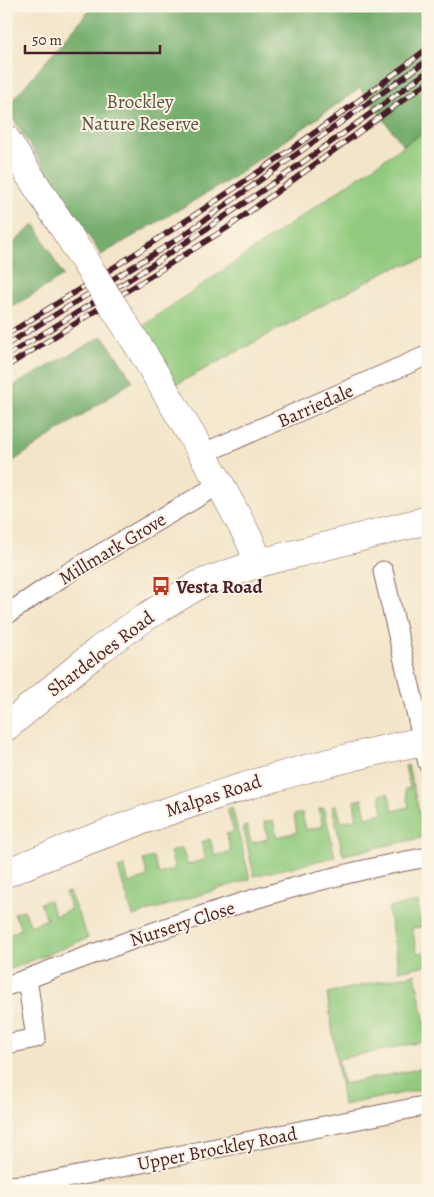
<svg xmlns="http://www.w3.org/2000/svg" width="434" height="1197" font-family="Alegreya,serif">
<rect width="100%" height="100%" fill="#fcf5e5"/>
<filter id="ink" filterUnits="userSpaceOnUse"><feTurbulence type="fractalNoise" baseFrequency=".02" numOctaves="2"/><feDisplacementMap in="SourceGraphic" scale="10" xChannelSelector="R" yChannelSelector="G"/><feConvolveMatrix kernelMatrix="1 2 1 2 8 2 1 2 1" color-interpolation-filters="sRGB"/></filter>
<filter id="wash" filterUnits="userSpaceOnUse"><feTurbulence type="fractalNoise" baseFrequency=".0096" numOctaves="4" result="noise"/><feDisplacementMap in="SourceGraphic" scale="20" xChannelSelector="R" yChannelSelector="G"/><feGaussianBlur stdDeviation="1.12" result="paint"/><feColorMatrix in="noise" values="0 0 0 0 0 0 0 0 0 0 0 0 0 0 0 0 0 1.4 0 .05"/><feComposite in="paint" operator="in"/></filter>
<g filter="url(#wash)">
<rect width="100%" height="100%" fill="#f3e5c9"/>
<g fill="#91ca7e" stroke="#6e7454">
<polygon points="428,129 428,258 390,269 177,384 141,327"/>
<polygon points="408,765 425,837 343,855 332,806 337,805 341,822 357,819 354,801 362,799 366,817 383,813 380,795 388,793 393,811 409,807 405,789 410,788 405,766"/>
<polygon points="232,807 250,879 133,916 118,868 124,866 129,883 148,877 143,860 153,857 159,874 175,869 170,852 182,848 187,865 206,859 201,842 210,839 215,856 231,851 226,834 234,832 227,809"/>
<polygon points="324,808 335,857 254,876 243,827 247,826 251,843 268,839 264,822 273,820 277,837 297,832 294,815 302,813 306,830 323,826 319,809"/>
<polygon points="69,892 88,938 6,971 6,936 21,929 14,913 24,910 31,926 47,919 40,903 49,900 55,916 71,909 65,893"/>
<polygon points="418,902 422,927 412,928 417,953 425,952 428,965 399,971 388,908"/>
<polygon points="415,974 428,1038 428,1052 425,1053 423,1042 338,1059 343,1084 428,1067 428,1088 343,1105 327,993"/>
</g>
<g fill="#74ae6d" stroke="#5f664c">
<polygon points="93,6 428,6 428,129 403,145 360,88 231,179 101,255 6,108"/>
<polygon points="35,224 63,276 6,311 6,249"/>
<polygon points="103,336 133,381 6,466 6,390"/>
</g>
</g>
<g filter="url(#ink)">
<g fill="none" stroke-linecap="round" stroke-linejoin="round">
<g stroke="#856462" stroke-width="21">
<g id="street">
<polyline points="202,454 428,355"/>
<polyline points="383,571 428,763"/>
<polyline points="6,615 68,573 220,484"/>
<polyline points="6,986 27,979"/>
<path d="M7 1044 36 1038 27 979C157 929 290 881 428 857"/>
<polyline points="6,1186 38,1184 428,1105"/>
</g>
</g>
<g stroke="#856462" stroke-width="29">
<g id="secondary">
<polyline points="6,139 65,230"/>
<polyline points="143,353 220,484 250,541 259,563"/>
<polyline points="6,727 99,650 144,618 200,584 259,563 428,520"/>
<path d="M6 873C143 816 282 769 428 740"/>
</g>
</g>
<use href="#street" stroke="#fff" stroke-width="19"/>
<use href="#secondary" stroke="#fff" stroke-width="28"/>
<g stroke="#4a1f2b" stroke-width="5.5">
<g id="rail">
<path d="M6 335C150 246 294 153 428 48"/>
<polyline points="6,345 181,237 428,60"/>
<path d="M6 356C152 269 292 173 428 71"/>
<polyline points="6,367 227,228 428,82"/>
</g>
</g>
<use href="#rail" stroke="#fcf5e5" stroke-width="4" stroke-dasharray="11" stroke-linecap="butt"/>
<g stroke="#856462" stroke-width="29" stroke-linecap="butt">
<polyline id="secondary-bridge" points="65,230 143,353"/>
</g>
<use href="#secondary-bridge" stroke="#fff" stroke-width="28"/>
</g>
</g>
<defs>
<g id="bus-bare" transform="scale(1.5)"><path d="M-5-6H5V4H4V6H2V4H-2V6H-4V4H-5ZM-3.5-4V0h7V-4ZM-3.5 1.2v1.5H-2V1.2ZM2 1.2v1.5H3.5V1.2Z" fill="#c8321e" stroke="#fcf5e5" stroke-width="2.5" paint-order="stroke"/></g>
</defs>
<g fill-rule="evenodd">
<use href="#bus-bare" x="161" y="586"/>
</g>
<g text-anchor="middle" stroke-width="4" stroke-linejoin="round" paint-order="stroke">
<g font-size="19" fill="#5f5244" stroke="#fcf5e5">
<text x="140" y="108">Brockley<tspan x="140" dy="22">Nature Reserve</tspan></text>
</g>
<g font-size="19" fill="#4a1f2b" stroke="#fcf5e5">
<text transform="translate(315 405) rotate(-24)" y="7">Barriedale</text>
<text transform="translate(112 548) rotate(-31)" y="7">Millmark Grove</text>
<text transform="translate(100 653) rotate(-37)" y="7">Shardeloes Road</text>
<text transform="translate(213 795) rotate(-18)" y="7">Malpas Road</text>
<text transform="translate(182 923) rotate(-18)" y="7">Nursery Close</text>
<text transform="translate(217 1148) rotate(-11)" y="7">Upper Brockley Road</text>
</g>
<g font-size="19" font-weight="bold" fill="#4a1f2b" stroke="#fcf5e5" text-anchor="start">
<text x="176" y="593">Vesta Road</text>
</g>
</g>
<rect width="434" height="1197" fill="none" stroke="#fcf5e5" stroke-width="25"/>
<path d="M25 45v8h135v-8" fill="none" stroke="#4a1f2b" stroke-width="2.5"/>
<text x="32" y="45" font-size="15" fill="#4a1f2b" stroke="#fcf5e5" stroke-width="4" paint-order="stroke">50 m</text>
</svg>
